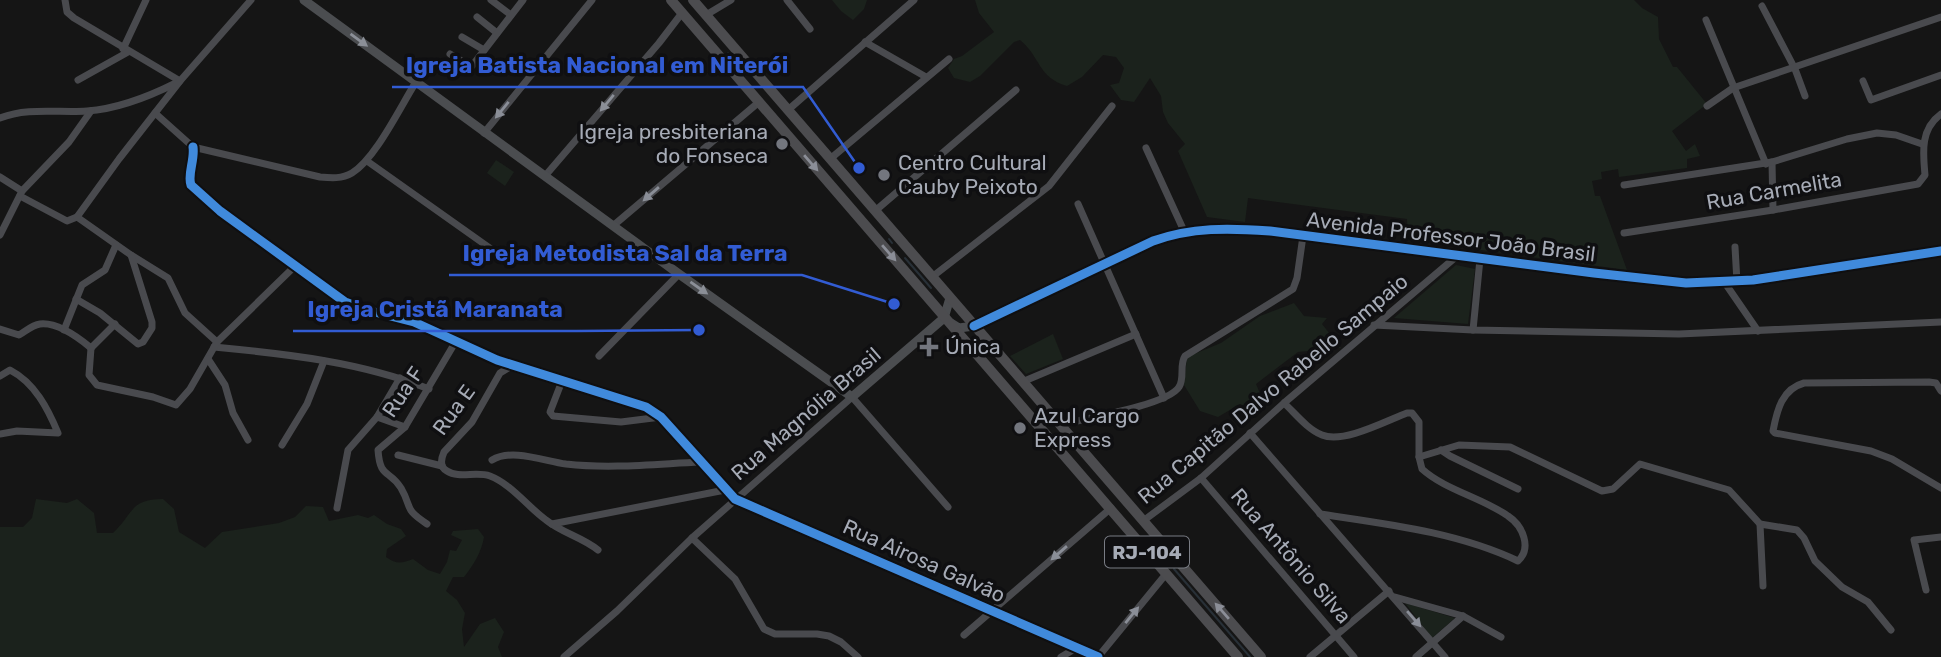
<svg xmlns="http://www.w3.org/2000/svg" width="1941" height="657" font-family="Rubik,sans-serif">
<rect width="100%" height="100%" fill="#151515"/>
<g fill="#1b221c">
<polygon points="832,0 867,0 864,9 853,20 841,11"/>
<path d="M975 0H1634L1642 8 1658 17 1659 39 1673 67H1677L1707 104 1672 131 1686 151 1695 144 1700 156 1687 159V168L1619 177 1618 169 1601 172 1602 179 1592 181 1595 196H1600L1627 270 1408 240 1407 219 1248 198 1245 222 1207 217 1178 151 1185 144 1168 123 1163 112 1161 96 1150 78 1134 102 1121 100 1110 85 1119 83 1124 68 1116 57 1103 55 1082 77 1067 86C1037 77 1041 57 1020 40L1014 42 980 76 970 82 954 78 948 68 954 59 962 56 994 32 979 13Z"/>
<polygon points="496,160 514,172 505,186 487,173"/>
<polygon points="1456,265 1475,269 1468,324 1394,318"/>
<polygon points="1294,303 1304,316 1327,318 1322,324 1341,348 1298,352 1256,384 1264,403 1252,415 1240,404 1218,417 1200,411 1184,385 1187,357 1221,343 1260,316"/>
<polygon points="1053,334 1063,359 1026,374 1010,356"/>
<path d="M36 499 67 503 77 499 94 513 97 533H113C134 513 130 499 163 499L174 509 179 532 205 548 222 532 279 523 295 517 306 506 323 507 329 521 358 515 368 518 374 515 387 524 401 529 406 536 387 549 386 557C396 564 401 564 413 559L428 570 440 574 447 562 450 550 456 551 462 540 451 535 453 531 478 529 484 537C482 551 473 566 464 577H453L446 591 457 600 465 613 462 629 464 647 480 624 495 618 504 632 498 647 502 657H0V527H23L32 518Z"/>
<polygon points="1405,603 1455,618 1432,638"/>
</g>
<g fill="none" stroke-linecap="round" stroke-linejoin="round">
<g stroke="#283037" stroke-width="2">
<polyline points="728,53 741,68"/>
<polyline points="889,239 892,243"/>
<polyline points="905,258 931,288"/>
<polyline points="1174,569 1250,657"/>
</g>
<g stroke="#494a4e" stroke-width="7">
<polyline points="65,0 67,12 74,18 180,81"/>
<polyline points="491,0 511,15"/>
<polyline points="787,0 810,29"/>
<polyline points="1762,6 1795,69 1805,96"/>
<polyline points="706,15 731,0"/>
<polyline points="477,17 497,33"/>
<polyline points="1706,20 1766,164"/>
<polyline points="462,37 484,50"/>
<polyline points="865,42 926,77"/>
<polyline points="123,49 146,0"/>
<polyline points="450,54 468,65 472,66 523,0"/>
<polyline points="78,80 128,52"/>
<polyline points="1863,81 1871,100 1941,75"/>
<polyline points="1707,106 1733,88 1941,17"/>
<polyline points="788,110 914,0"/>
<path d="M155 113 193 147 320 177C331 178 342 179 352 173 376 158 400 107 416 82"/>
<path d="M0 118C27 107 59 113 87 111 117 109 150 96 176 83"/>
<polyline points="484,133 592,0"/>
<path d="M193 147C195 160 187 175 191 185L220 211 345 302 367 310 414 322 497 360 646 407 661 417 735 499 1098 657"/>
<polyline points="1146,148 1184,231"/>
<polyline points="830,159 949,59"/>
<polyline points="367,161 494,251"/>
<polyline points="1772,162 1773,210"/>
<polyline points="545,176 659,43 682,13"/>
<polyline points="0,177 22,191"/>
<polyline points="1624,185 1772,162 1847,139 1877,133 1896,135 1922,144"/>
<polyline points="20,196 67,221 77,217 131,255 168,278 185,313 217,342"/>
<polyline points="1078,204 1164,398"/>
<polyline points="875,211 1016,90"/>
<polyline points="77,217 119,159 180,81 251,0"/>
<polyline points="614,225 759,102"/>
<path d="M1624 233 1773 210 1918 184 1925 175C1923 153 1920 129 1941 114"/>
<polyline points="0,235 22,191 69,142 91,111"/>
<polyline points="1735,247 1737,282"/>
<polyline points="932,277 1049,186 1112,106"/>
<polyline points="1725,283 1758,331"/>
<polyline points="76,299 100,313 138,344 143,342 152,328 152,322 131,255"/>
<polyline points="1374,325 1473,330 1679,334 1941,322"/>
<path d="M0 329 19 335C26 331 32 325 40 324 57 322 79 338 91 348"/>
<polyline points="64,330 82,285 105,270 116,245"/>
<polyline points="1473,330 1480,259"/>
<path d="M214 347C287 354 361 362 429 389"/>
<polyline points="91,348 89,375 97,385 153,397 176,405 190,389 217,342 294,267"/>
<polyline points="91,348 115,324"/>
<polyline points="599,356 679,274"/>
<polyline points="208,359 225,385 233,413 248,440"/>
<path d="M513 365 500 373 472 422 444 452C441 459 439 467 447 471 459 479 476 471 490 476 511 484 528 507 546 520 562 533 582 537 598 550"/>
<path d="M0 376 10 370C35 383 48 409 58 433L17 431 0 434"/>
<polyline points="562,381 550,412 553,416 621,422 661,417"/>
<polyline points="1022,382 1136,334"/>
<path d="M1941 391 1936 383 1929 382 1804 383C1782 389 1777 410 1773 431L1775 433 1871 451 1892 459 1941 488"/>
<path d="M1284 403C1295 413 1307 429 1322 435 1343 444 1386 421 1407 413H1412L1419 422V457L1422 469C1445 490 1483 498 1508 516 1523 526 1532 548 1518 561 1457 532 1386 524 1320 514"/>
<polyline points="377,417 405,427"/>
<path d="M1059 425C1083 419 1168 405 1179 387 1185 378 1179 365 1185 356L1293 289 1297 278 1303 236"/>
<polyline points="1250,433 1445,657"/>
<polyline points="282,445 307,404 324,361"/>
<polyline points="1441,450 1450,456 1518,489"/>
<polyline points="398,455 442,466"/>
<polyline points="1419,457 1459,445 1510,447 1602,491 1613,489 1640,464 1729,490 1760,524 1797,530 1804,538 1815,561 1842,587 1868,602 1891,630"/>
<path d="M492 460C512 448 544 461 566 464 610 469 656 464 700 462"/>
<polyline points="1201,478 1354,657"/>
<polyline points="337,508 348,450 377,417 400,378"/>
<polyline points="1143,521 1201,478 1284,403 1457,256"/>
<path d="M427 524C403 508 413 509 401 488 389 469 380 479 378 450L405 427 456 341"/>
<polyline points="552,524 725,490"/>
<polyline points="1760,524 1763,586"/>
<polyline points="692,538 735,579 764,629 775,634 817,634 829,636 841,642 858,657"/>
<polyline points="1926,590 1914,540 1941,537"/>
<polyline points="1395,597 1463,616 1501,637"/>
<polyline points="964,635 1111,508"/>
<polyline points="564,657 617,611 692,538 852,397 948,507"/>
<polyline points="1061,657 1078,647"/>
<polyline points="1098,657 1166,574"/>
<polyline points="1310,657 1389,591"/>
<polyline points="1416,657 1463,616"/>
</g>
<g stroke="#4b4d50" stroke-width="9">
<polyline points="304,0 679,274 852,397 944,318 950,298"/>
<path d="M951 323 959 328 974 326 1153 241C1192 227 1229 228 1270 231L1594 273 1686 283 1753 280 1941 251"/>
</g>
<g stroke="#4c4c4f" stroke-width="10">
<polyline points="671,0 1238,657"/>
<polyline points="693,0 1261,657"/>
</g>
<g stroke="#0f0f11" stroke-width="13">
<g id="cycleway">
<path d="M193 147C195 160 187 175 191 185L220 211 345 302 367 310 414 322 497 360 646 407 661 417 735 499 1098 657"/>
<path d="M974 326 1153 241C1192 227 1229 228 1270 231L1594 273 1686 283 1753 280 1941 251"/>
</g>
</g>
<use href="#cycleway" stroke="#408adc" stroke-width="9"/>
</g>
<defs><path id="oneway-solid" d="M-6-.8H1V-3.2L6.5 0L1 3.2V.8H-6Z" transform="scale(1.75)"/></defs>
<g fill="#8b8f97">
<use href="#oneway-solid" transform="translate(359 40) rotate(36)"/>
<use href="#oneway-solid" transform="translate(699 288) rotate(35)"/>
</g>
<g fill="#8a8e97">
<use href="#oneway-solid" transform="translate(607 103) rotate(130)"/>
<use href="#oneway-solid" transform="translate(502 110) rotate(129)"/>
<use href="#oneway-solid" transform="translate(651 194) rotate(139)"/>
<use href="#oneway-solid" transform="translate(1059 553) rotate(139)"/>
<use href="#oneway-solid" transform="translate(1132 615) rotate(-51)"/>
<use href="#oneway-solid" transform="translate(1414 619) rotate(49)"/>
</g>
<g fill="#8b8e97">
<use href="#oneway-solid" transform="translate(811 163) rotate(49)"/>
<use href="#oneway-solid" transform="translate(889 253) rotate(49)"/>
<use href="#oneway-solid" transform="translate(1222 611) rotate(-131)"/>
</g>
<g fill="#73767e" stroke="#0f0f11" stroke-width="2.5">
<circle cx="782" cy="144" r="7"/>
<circle cx="884" cy="175" r="7"/>
<path d="M925.5 336.5h7v7h7v7h-7v7h-7v-7h-7v-7h7z"/>
<circle cx="1020" cy="428" r="7"/>
</g>
<g text-anchor="middle" stroke-width="7" stroke-linejoin="round" paint-order="stroke">
<rect fill="#0f0f11" stroke="#797c84" stroke-width="2" x="1105" y="536.5" width="84" height="31" rx="5"/>
<g font-size="19" font-weight="bold" fill="#a6abb6">
<text x="1147" y="559">RJ-104</text>
</g>
<g font-size="21" fill="#a6abb6" stroke="#0f0f11" text-anchor="start">
<text x="768" y="139" text-anchor="end">Igreja presbiteriana<tspan x="768" dy="24">do Fonseca</tspan></text>
<text x="898" y="170">Centro Cultural<tspan x="898" dy="24">Cauby Peixoto</tspan></text>
<text x="945" y="354">Única</text>
<text x="1034" y="423">Azul Cargo<tspan x="1034" dy="24">Express</tspan></text>
</g>
<g font-size="21" fill="#a6abb6" stroke="#0f0f11">
<text transform="translate(1774 191) rotate(-10)" y="7">Rua Carmelita</text>
<text transform="translate(1451 237) rotate(7)" y="7">Avenida Professor João Brasil</text>
<text transform="translate(1273 389) rotate(-40)" y="7">Rua Capitão Dalvo Rabello Sampaio</text>
<text transform="translate(403 392) rotate(-56)" y="7">Rua F</text>
<text transform="translate(454 410) rotate(-54)" y="7">Rua E</text>
<text transform="translate(806 414) rotate(-41)" y="7">Rua Magnólia Brasil</text>
<text transform="translate(1291 556) rotate(49)" y="7">Rua Antônio Silva</text>
<text transform="translate(924 561) rotate(24)" y="7">Rua Airosa Galvão</text>
</g>
</g>
<path fill="none" stroke="#325cd3" stroke-width="2.5" d="M859 168L803 87H392M894 304L802 275H449M699 330L577 331H293"/>
<g fill="#325cd3" stroke="#0f0f11" stroke-width="2.5">
<circle cx="859" cy="168" r="7"/>
<circle cx="894" cy="304" r="7"/>
<circle cx="699" cy="330" r="7"/>
</g>
<g font-size="23" text-anchor="middle" font-weight="bold" fill="#325cd3" stroke="#0f0f11" stroke-width="7" stroke-linejoin="round" paint-order="stroke">
<text x="597" y="73">Igreja Batista Nacional em Niterói</text>
<text x="625" y="261">Igreja Metodista Sal da Terra</text>
<text x="435" y="317">Igreja Cristã Maranata</text>
</g>
</svg>
